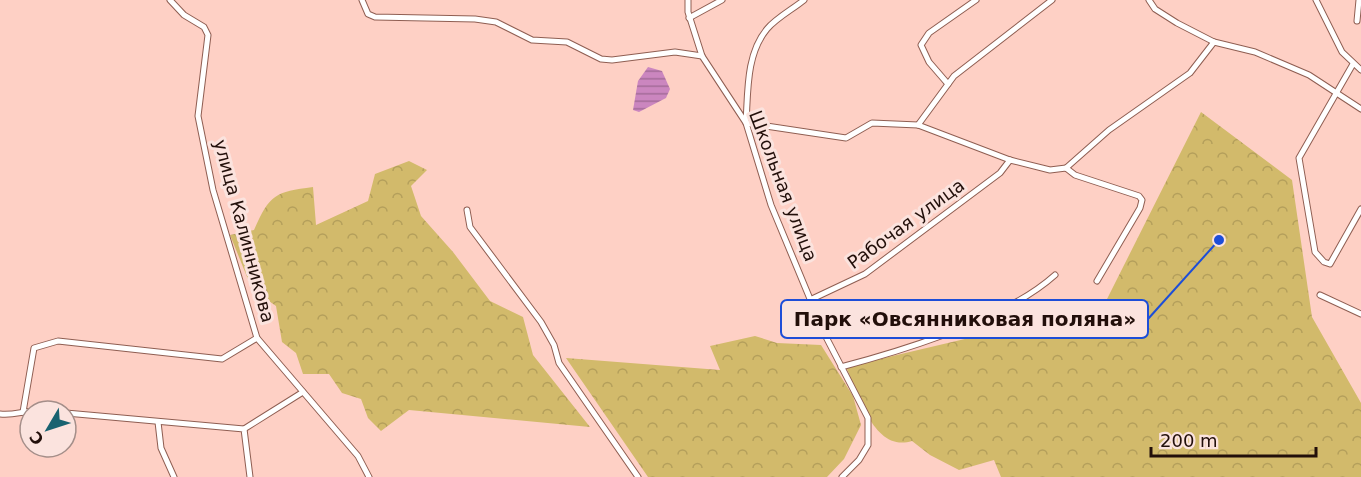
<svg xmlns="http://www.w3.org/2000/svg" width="1361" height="477" font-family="'DejaVu Sans',sans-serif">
<defs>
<pattern id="forest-crowns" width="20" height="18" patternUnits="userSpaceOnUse" patternTransform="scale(1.5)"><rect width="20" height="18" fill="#d2ba6b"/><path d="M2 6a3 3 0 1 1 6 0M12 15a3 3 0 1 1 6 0" fill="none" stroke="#b49f5b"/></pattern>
<pattern id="water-rules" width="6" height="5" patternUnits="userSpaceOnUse" patternTransform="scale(1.5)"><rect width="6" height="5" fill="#cb86bf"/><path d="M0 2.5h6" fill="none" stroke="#a46c99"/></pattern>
</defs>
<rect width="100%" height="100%" fill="#fed0c5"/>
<g fill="url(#forest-crowns)">
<path d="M1201 112 1292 180 1312 317 1361 403V477H1001L994 460 959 470 930 455 912 441C874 453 859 395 846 367L969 338 1013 318 1106 301Z"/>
<path d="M409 161 427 170 411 186 421 216 453 252 490 301 523 317 533 355 590 427 409 410 381 431 368 418 361 399 342 393 329 374H303L296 353 282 342 276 306 252 289 230 235 254 230C270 194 275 192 313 187L316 225 368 201 375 174Z"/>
<polygon points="755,336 777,343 821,345 853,396 861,425 844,459 827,477 648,477 566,358 720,370 710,346"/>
</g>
<polygon fill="url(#water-rules)" points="648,67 662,71 670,89 666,98 639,112 633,110 638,81"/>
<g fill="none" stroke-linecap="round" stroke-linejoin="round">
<g stroke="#8f5e52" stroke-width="7">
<g id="minor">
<polyline points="170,0 184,15 204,27 208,35 198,116 213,190 257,338 358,456 369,477"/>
<polyline points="362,0 368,14 375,17 475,19 496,22 532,40 567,42 601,59 612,60 675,52 702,56"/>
<polyline points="688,0 688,12 702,56 746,123 771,205 825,335 868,418 868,445 859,460 842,477"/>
<path d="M804 0C793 9 776 18 767 29 746 54 748 92 746 123L846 138 872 123 918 125 1010 160 1050 170 1066 168 1075 175 1139 196 1142 200 1140 208 1097 281"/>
<polyline points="1149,0 1155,9 1177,23 1214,42 1255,52 1309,75 1361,109"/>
<polyline points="1316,0 1342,52 1361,70"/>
<polyline points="689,18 722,0"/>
<polyline points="1357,21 1359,0"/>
<polyline points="1353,64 1299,158 1315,252 1324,262 1330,264 1361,209"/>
<polyline points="948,84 929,62 921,45 929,33 976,0"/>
<polyline points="918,125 954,76 1052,0"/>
<polyline points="1066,168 1109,130 1190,73 1214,42"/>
<polyline points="467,210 470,227 541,322 554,345 559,363 638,477"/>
<polyline points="1320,295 1361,314"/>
<polyline points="812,299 865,274 1000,173 1010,160"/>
<path d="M841 367C905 350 1006 319 1055 275"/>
<polyline points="23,412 34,348 58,341 222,359 257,338"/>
<polyline points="66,413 244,429 250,477"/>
<path d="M0 414C14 416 25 410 39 411"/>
<polyline points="158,422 161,448 174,477"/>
<polyline points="244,429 303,392"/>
</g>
</g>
<use href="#minor" stroke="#fff" stroke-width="5"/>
</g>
<g text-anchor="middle" stroke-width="6" stroke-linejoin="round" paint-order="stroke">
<g font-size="18" fill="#220f0a" stroke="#fbe3de">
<text transform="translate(783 186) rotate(69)" y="6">Школьная улица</text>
<text transform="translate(906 224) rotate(-36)" y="6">Рабочая улица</text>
<text transform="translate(244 231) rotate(75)" y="6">улица Калинникова</text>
</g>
</g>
<path fill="none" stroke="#1d4ed8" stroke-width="2" d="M1219 240L1148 319"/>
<circle fill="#1d4ed8" stroke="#fbe3de" stroke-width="2" cx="1219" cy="240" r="6"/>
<rect fill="#fbe3de" stroke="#1d4ed8" stroke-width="2" x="781" y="300" width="367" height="38" rx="6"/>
<g font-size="20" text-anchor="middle" font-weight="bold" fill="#220f0a">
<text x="965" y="326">Парк «Овсянниковая поляна»</text>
</g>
<g transform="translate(48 429) rotate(231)"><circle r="28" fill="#fbe3de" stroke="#a48e89" stroke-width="1.5"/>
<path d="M0-4.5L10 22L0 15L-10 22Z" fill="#196270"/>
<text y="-9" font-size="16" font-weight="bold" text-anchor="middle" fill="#220f0a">С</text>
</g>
<path d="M1151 447v9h165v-9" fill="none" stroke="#220f0a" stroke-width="3"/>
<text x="1160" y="447" font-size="18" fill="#220f0a" stroke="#fbe3de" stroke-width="4.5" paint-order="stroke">200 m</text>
</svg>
